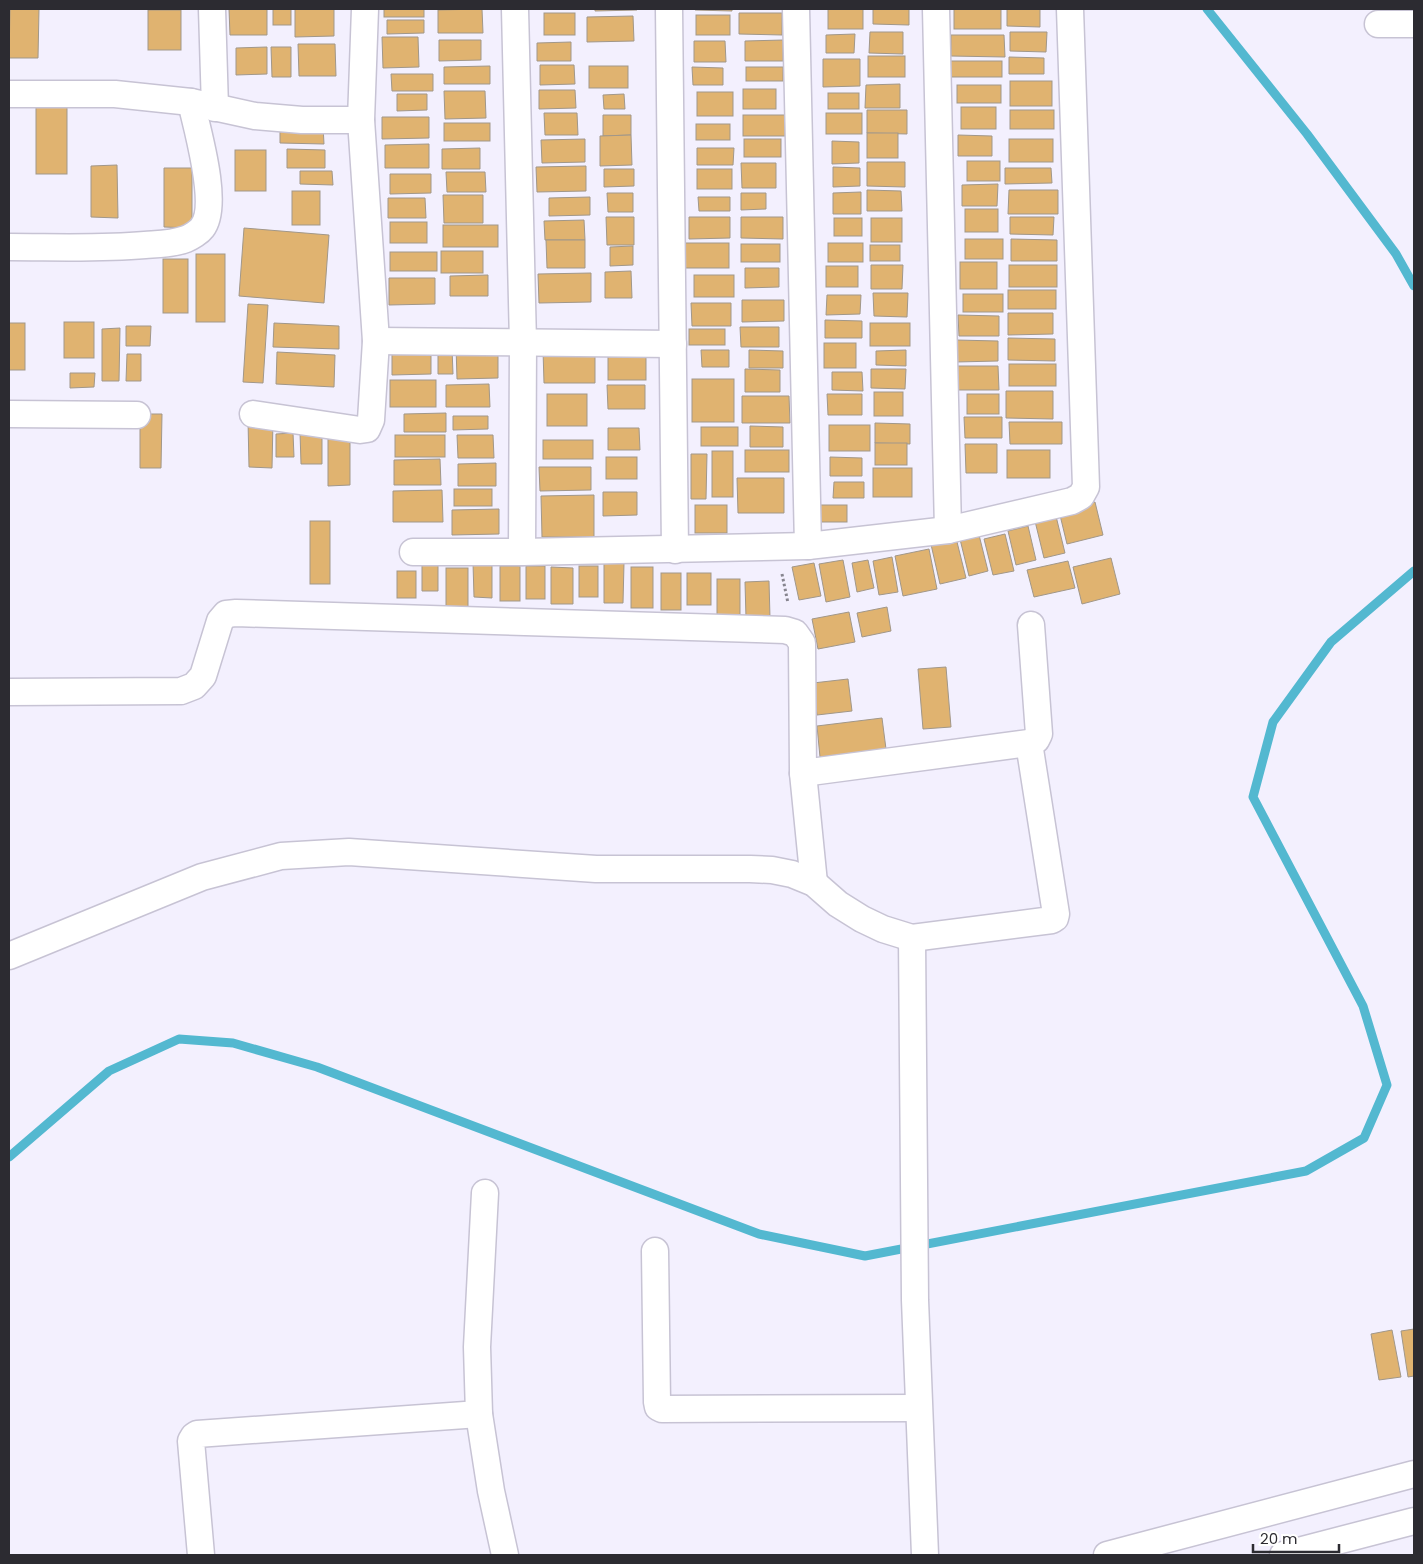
<svg xmlns="http://www.w3.org/2000/svg" width="1423" height="1564" font-family="Poppins,sans-serif">
<rect width="100%" height="100%" fill="#f3f0fe"/>
<g fill="none" stroke-linecap="round" stroke-linejoin="round">
<g stroke="#53b8d0" stroke-width="9">
<polyline points="1207,9 1307,134 1396,254 1414,286"/>
<polyline points="9,1157 109,1071 179,1039 233,1043 317,1067 759,1234 865,1256 1306,1171 1364,1138 1387,1085 1363,1006 1253,797 1273,722 1331,642 1414,571"/>
</g>
</g>
<g fill="#e0b370" stroke="#a19789">
<polygon points="10,9 39,9 38,58 9,58"/>
<polygon points="229,9 267,9 267,35 230,35"/>
<rect x="273" y="9" width="18" height="16"/>
<polygon points="295,9 334,9 334,36 295,37"/>
<rect x="384" y="9" width="40" height="8"/>
<polygon points="482,9 483,33 438,33 438,10"/>
<polygon points="595,9 637,9 637,10 595,11"/>
<polygon points="695,9 732,9 732,11 695,10"/>
<rect x="828" y="9" width="35" height="20"/>
<polygon points="873,9 909,9 909,25 873,24"/>
<rect x="954" y="9" width="47" height="20"/>
<polygon points="1007,9 1040,9 1040,27 1007,26"/>
<rect x="148" y="10" width="33" height="40"/>
<rect x="544" y="13" width="31" height="22"/>
<polygon points="739,13 782,13 782,35 739,34"/>
<rect x="696" y="15" width="34" height="20"/>
<polygon points="633,16 634,41 587,42 587,17"/>
<polygon points="387,20 424,20 424,33 387,34"/>
<polygon points="870,32 903,32 903,54 869,53"/>
<polygon points="1010,32 1047,32 1046,52 1010,51"/>
<polygon points="855,34 854,53 826,53 826,35"/>
<polygon points="951,35 1004,35 1005,57 951,56"/>
<polygon points="382,37 418,37 419,67 383,68"/>
<polygon points="439,40 481,40 481,60 439,61"/>
<polygon points="783,40 783,61 745,61 745,41"/>
<polygon points="694,41 725,41 726,62 694,62"/>
<polygon points="571,42 571,61 537,61 537,43"/>
<polygon points="298,44 335,44 336,76 299,76"/>
<polygon points="267,47 267,74 236,75 236,48"/>
<polygon points="271,47 291,47 291,77 272,77"/>
<rect x="868" y="56" width="37" height="21"/>
<polygon points="1009,57 1044,58 1044,74 1009,74"/>
<polygon points="823,59 860,59 860,86 823,87"/>
<rect x="949" y="61" width="53" height="16"/>
<polygon points="540,65 574,65 575,84 540,85"/>
<polygon points="490,66 490,84 444,84 444,67"/>
<rect x="589" y="66" width="39" height="22"/>
<polygon points="692,67 723,68 723,85 693,85"/>
<rect x="746" y="67" width="37" height="14"/>
<polygon points="391,74 433,74 433,91 392,91"/>
<rect x="1010" y="81" width="42" height="25"/>
<polygon points="900,84 900,108 865,108 866,85"/>
<rect x="957" y="85" width="44" height="18"/>
<rect x="743" y="89" width="33" height="20"/>
<polygon points="539,90 575,90 576,108 539,109"/>
<polygon points="444,91 485,91 486,118 445,119"/>
<rect x="697" y="92" width="36" height="24"/>
<rect x="828" y="93" width="31" height="16"/>
<polygon points="397,94 427,94 427,110 397,111"/>
<polygon points="624,94 625,109 604,109 603,95"/>
<rect x="36" y="104" width="31" height="70"/>
<rect x="961" y="107" width="35" height="22"/>
<polygon points="867,110 907,110 907,134 867,133"/>
<rect x="1010" y="110" width="44" height="19"/>
<polygon points="544,113 577,113 578,135 545,135"/>
<rect x="826" y="113" width="36" height="21"/>
<polygon points="603,115 631,115 631,135 603,136"/>
<rect x="743" y="115" width="42" height="21"/>
<polygon points="382,117 429,117 429,138 382,139"/>
<rect x="444" y="123" width="46" height="18"/>
<rect x="696" y="124" width="34" height="16"/>
<polygon points="280,126 323,126 324,144 280,143"/>
<rect x="867" y="133" width="31" height="25"/>
<polygon points="631,135 632,165 600,166 600,136"/>
<polygon points="958,135 992,136 992,156 958,156"/>
<polygon points="585,139 585,162 542,163 541,140"/>
<rect x="744" y="139" width="37" height="18"/>
<rect x="1009" y="139" width="44" height="23"/>
<polygon points="832,141 859,142 859,163 832,164"/>
<polygon points="429,144 429,168 385,168 385,145"/>
<polygon points="480,148 480,169 442,169 442,149"/>
<polygon points="697,148 734,148 733,165 697,165"/>
<polygon points="287,149 325,150 325,168 287,168"/>
<rect x="235" y="150" width="31" height="41"/>
<rect x="967" y="161" width="33" height="20"/>
<polygon points="867,162 905,162 905,187 867,186"/>
<polygon points="741,163 776,163 776,188 742,188"/>
<polygon points="117,165 118,218 91,217 91,166"/>
<polygon points="586,166 586,191 537,192 536,167"/>
<polygon points="833,167 860,168 860,186 833,187"/>
<polygon points="164,168 192,168 192,228 164,227"/>
<polygon points="1005,168 1051,168 1052,183 1005,184"/>
<polygon points="604,169 634,169 634,186 604,187"/>
<rect x="697" y="169" width="35" height="20"/>
<polygon points="300,171 332,171 333,185 300,184"/>
<polygon points="446,172 485,172 486,192 447,192"/>
<polygon points="390,174 431,174 431,193 390,194"/>
<polygon points="998,184 997,206 962,206 962,185"/>
<polygon points="867,190 901,191 902,211 867,211"/>
<polygon points="1009,190 1058,190 1058,214 1008,214"/>
<rect x="292" y="191" width="28" height="34"/>
<polygon points="861,192 861,214 833,214 833,193"/>
<polygon points="607,193 633,193 633,212 608,212"/>
<polygon points="741,193 766,193 766,209 741,210"/>
<polygon points="443,195 483,195 483,223 444,223"/>
<polygon points="590,197 590,215 549,216 549,198"/>
<polygon points="698,197 730,197 730,211 699,211"/>
<polygon points="388,198 425,198 426,218 388,218"/>
<rect x="965" y="209" width="33" height="23"/>
<polygon points="606,217 634,217 634,245 607,245"/>
<polygon points="689,217 730,217 730,238 689,239"/>
<polygon points="741,217 783,217 783,239 741,238"/>
<polygon points="1010,217 1054,217 1053,235 1010,234"/>
<rect x="834" y="218" width="28" height="18"/>
<rect x="871" y="218" width="31" height="24"/>
<polygon points="584,220 585,240 545,240 544,221"/>
<rect x="390" y="222" width="37" height="21"/>
<rect x="443" y="225" width="55" height="22"/>
<polygon points="244,228 329,235 324,303 239,296"/>
<rect x="965" y="239" width="38" height="20"/>
<polygon points="1011,239 1057,240 1057,261 1011,261"/>
<polygon points="546,240 585,240 585,268 547,268"/>
<rect x="683" y="243" width="46" height="25"/>
<rect x="828" y="243" width="35" height="19"/>
<rect x="741" y="244" width="39" height="18"/>
<rect x="870" y="245" width="30" height="16"/>
<polygon points="633,246 633,265 610,266 610,247"/>
<rect x="441" y="251" width="42" height="22"/>
<rect x="390" y="252" width="47" height="19"/>
<rect x="196" y="254" width="29" height="68"/>
<rect x="163" y="259" width="25" height="54"/>
<rect x="960" y="262" width="37" height="27"/>
<polygon points="871,265 903,265 902,289 871,289"/>
<rect x="1009" y="265" width="48" height="22"/>
<rect x="826" y="266" width="32" height="21"/>
<polygon points="745,268 779,268 779,287 745,288"/>
<polygon points="631,271 632,298 605,298 605,272"/>
<polygon points="591,273 591,302 539,303 538,274"/>
<polygon points="488,275 488,296 450,296 450,276"/>
<rect x="694" y="275" width="40" height="22"/>
<polygon points="389,278 435,278 435,304 389,305"/>
<rect x="1008" y="290" width="48" height="19"/>
<polygon points="873,293 908,293 907,317 874,316"/>
<rect x="963" y="294" width="40" height="18"/>
<polygon points="827,295 861,295 860,314 826,315"/>
<polygon points="742,300 784,300 784,321 742,322"/>
<polygon points="691,303 731,303 731,326 692,326"/>
<polygon points="248,304 268,305 263,383 243,382"/>
<polygon points="1008,313 1053,313 1053,334 1008,335"/>
<polygon points="958,315 999,316 999,336 959,336"/>
<polygon points="825,320 862,321 862,338 825,338"/>
<rect x="64" y="322" width="30" height="36"/>
<rect x="9" y="323" width="16" height="47"/>
<polygon points="274,323 339,326 339,349 273,347"/>
<rect x="870" y="323" width="40" height="23"/>
<polygon points="126,326 151,326 150,346 126,346"/>
<polygon points="740,327 779,327 779,347 741,347"/>
<polygon points="120,328 119,381 102,381 102,329"/>
<rect x="689" y="329" width="36" height="16"/>
<polygon points="1008,338 1055,339 1055,361 1008,360"/>
<polygon points="956,340 998,341 998,361 956,362"/>
<rect x="824" y="343" width="32" height="25"/>
<polygon points="456,346 498,346 498,378 457,379"/>
<rect x="608" y="346" width="38" height="34"/>
<polygon points="438,348 452,348 453,374 438,374"/>
<polygon points="392,349 431,349 431,374 392,375"/>
<polygon points="543,350 595,350 595,383 544,383"/>
<polygon points="701,350 729,350 729,367 702,367"/>
<polygon points="749,350 783,351 783,368 749,368"/>
<polygon points="906,350 906,366 876,365 876,351"/>
<polygon points="277,352 335,355 334,387 276,384"/>
<polygon points="127,354 141,354 141,381 126,381"/>
<rect x="1009" y="364" width="47" height="22"/>
<polygon points="955,366 998,366 999,390 955,390"/>
<polygon points="745,369 780,370 780,392 745,392"/>
<polygon points="871,369 906,369 905,389 871,388"/>
<polygon points="832,372 862,372 863,391 832,390"/>
<polygon points="70,373 95,373 94,387 70,388"/>
<rect x="692" y="379" width="42" height="43"/>
<rect x="390" y="380" width="46" height="27"/>
<polygon points="489,384 490,407 446,407 446,385"/>
<polygon points="607,385 645,385 645,409 608,409"/>
<polygon points="1006,391 1053,391 1053,419 1006,418"/>
<rect x="874" y="392" width="29" height="24"/>
<rect x="547" y="394" width="40" height="32"/>
<polygon points="827,394 862,394 862,415 828,415"/>
<rect x="967" y="394" width="32" height="20"/>
<polygon points="742,396 789,396 790,423 742,423"/>
<polygon points="446,413 446,432 404,432 404,414"/>
<polygon points="140,414 162,414 161,468 140,468"/>
<polygon points="453,416 488,416 488,429 453,430"/>
<polygon points="964,417 1002,417 1002,438 965,438"/>
<polygon points="248,420 273,420 272,468 249,467"/>
<polygon points="1009,422 1062,422 1062,444 1010,444"/>
<polygon points="875,423 910,424 910,444 875,443"/>
<rect x="829" y="425" width="41" height="26"/>
<polygon points="750,426 783,427 783,447 750,447"/>
<rect x="701" y="427" width="37" height="19"/>
<polygon points="608,428 639,428 640,450 608,450"/>
<polygon points="300,432 322,432 322,464 301,464"/>
<polygon points="293,433 294,457 276,457 276,434"/>
<rect x="395" y="435" width="50" height="22"/>
<polygon points="457,435 493,435 494,458 458,458"/>
<polygon points="328,436 350,436 350,485 328,486"/>
<rect x="543" y="440" width="50" height="19"/>
<rect x="875" y="443" width="32" height="22"/>
<polygon points="965,444 997,444 997,473 966,473"/>
<rect x="745" y="450" width="44" height="22"/>
<rect x="1007" y="450" width="43" height="28"/>
<rect x="712" y="451" width="21" height="46"/>
<polygon points="691,454 707,454 706,499 691,499"/>
<rect x="606" y="457" width="31" height="22"/>
<polygon points="830,457 862,458 862,476 830,476"/>
<polygon points="440,459 441,485 394,485 394,460"/>
<polygon points="496,463 496,486 458,486 458,464"/>
<polygon points="539,467 591,467 591,490 540,491"/>
<rect x="873" y="468" width="39" height="29"/>
<polygon points="737,478 784,478 784,513 738,513"/>
<polygon points="834,482 864,482 864,498 833,498"/>
<rect x="454" y="489" width="38" height="17"/>
<polygon points="442,490 443,522 393,522 393,491"/>
<polygon points="603,492 637,492 637,515 603,516"/>
<polygon points="594,495 594,537 542,537 541,496"/>
<polygon points="1095,502 1103,535 1067,544 1059,511"/>
<rect x="695" y="505" width="32" height="28"/>
<rect x="817" y="505" width="30" height="17"/>
<polygon points="1054,508 1065,553 1044,558 1033,513"/>
<polygon points="499,509 499,534 452,535 452,510"/>
<rect x="310" y="521" width="20" height="63"/>
<polygon points="1028,526 1036,560 1016,565 1008,531"/>
<polygon points="978,531 988,571 969,576 959,535"/>
<polygon points="955,534 966,578 940,584 930,540"/>
<polygon points="1005,534 1014,571 993,575 984,539"/>
<polygon points="929,549 937,589 903,596 895,556"/>
<polygon points="438,557 438,591 422,591 422,558"/>
<polygon points="892,557 898,592 879,595 873,561"/>
<polygon points="1111,558 1120,594 1082,604 1073,567"/>
<polygon points="843,560 850,597 826,602 819,564"/>
<polygon points="868,560 874,588 857,592 852,563"/>
<polygon points="1068,561 1075,588 1034,597 1027,570"/>
<polygon points="473,563 492,563 492,598 474,597"/>
<polygon points="604,563 624,563 623,603 604,603"/>
<polygon points="814,563 821,596 799,600 792,567"/>
<rect x="500" y="566" width="20" height="35"/>
<rect x="526" y="566" width="19" height="33"/>
<rect x="579" y="566" width="19" height="31"/>
<polygon points="551,567 573,568 573,604 551,604"/>
<rect x="631" y="567" width="22" height="41"/>
<rect x="446" y="568" width="22" height="46"/>
<rect x="397" y="571" width="19" height="27"/>
<rect x="661" y="573" width="20" height="37"/>
<rect x="687" y="573" width="24" height="32"/>
<rect x="717" y="579" width="23" height="39"/>
<polygon points="769,581 770,618 746,618 745,582"/>
<polygon points="887,607 891,631 862,637 857,613"/>
<polygon points="849,612 855,642 818,649 812,619"/>
<polygon points="946,667 951,727 923,729 918,669"/>
<polygon points="848,679 852,711 817,715 813,683"/>
<polygon points="882,718 886,749 820,757 817,726"/>
<polygon points="1414,1329 1414,1376 1408,1377 1401,1331"/>
<polygon points="1392,1330 1401,1377 1379,1380 1371,1334"/>
</g>
<g fill="none" stroke-linecap="round" stroke-linejoin="round">
<g stroke="#c7c3d4" stroke-width="29">
<g id="street">
<polyline points="212,9 215,108"/>
<polyline points="515,9 523,343 522,552"/>
<polyline points="669,9 675,550"/>
<polyline points="796,9 808,546"/>
<polyline points="936,9 948,530"/>
<polyline points="1378,24 1414,24"/>
<polyline points="9,94 115,94 191,102 255,116 302,120 361,120"/>
<path d="M9 247C54 247 100 249 145 245 159 244 173 244 186 239 191 237 199 232 202 228 220 206 197 129 191 102"/>
<polyline points="376,341 673,344"/>
<polyline points="9,414 137,415"/>
<polyline points="253,414 360,430 367,429 371,420 376,341 361,120 365,9"/>
<polyline points="413,552 522,552 808,546 948,530 1072,501 1081,496 1086,487 1070,9"/>
<polyline points="9,692 181,691 194,686 203,676 220,621 226,614 236,613 785,630 795,633 802,643 803,773 814,883"/>
<polyline points="803,773 1029,743 1036,740 1039,734 1031,625"/>
<polyline points="912,938 915,1300 925,1555"/>
<polyline points="9,956 202,877 281,856 349,852 596,869 750,869 772,870 792,874 814,883 838,904 862,919 883,929 912,938 1052,920 1055,918 1056,914 1029,743"/>
<polyline points="485,1193 477,1347 479,1414 491,1491 505,1555"/>
<polyline points="655,1251 657,1402 658,1407 662,1409 918,1408"/>
<polyline points="201,1555 191,1441 194,1436 197,1434 479,1414"/>
<polyline points="1107,1555 1414,1474"/>
<polyline points="1283,1555 1414,1521"/>
</g>
</g>
<polyline stroke="#87858f" stroke-width="3" stroke-dasharray="2.5 2.5" stroke-linecap="butt" points="782,574 788,603"/>
<use href="#street" stroke="#fff" stroke-width="26"/>
</g>
<rect width="1423" height="1564" fill="none" stroke="#2c2b31" stroke-width="20"/>
<path d="M1253 1544v8h86v-8" fill="none" stroke="#2c2b31" stroke-width="2.5"/>
<text x="1260" y="1544" font-size="15" fill="#2c2b31" stroke="#ffffff" stroke-width="4" paint-order="stroke">20 m</text>
</svg>
